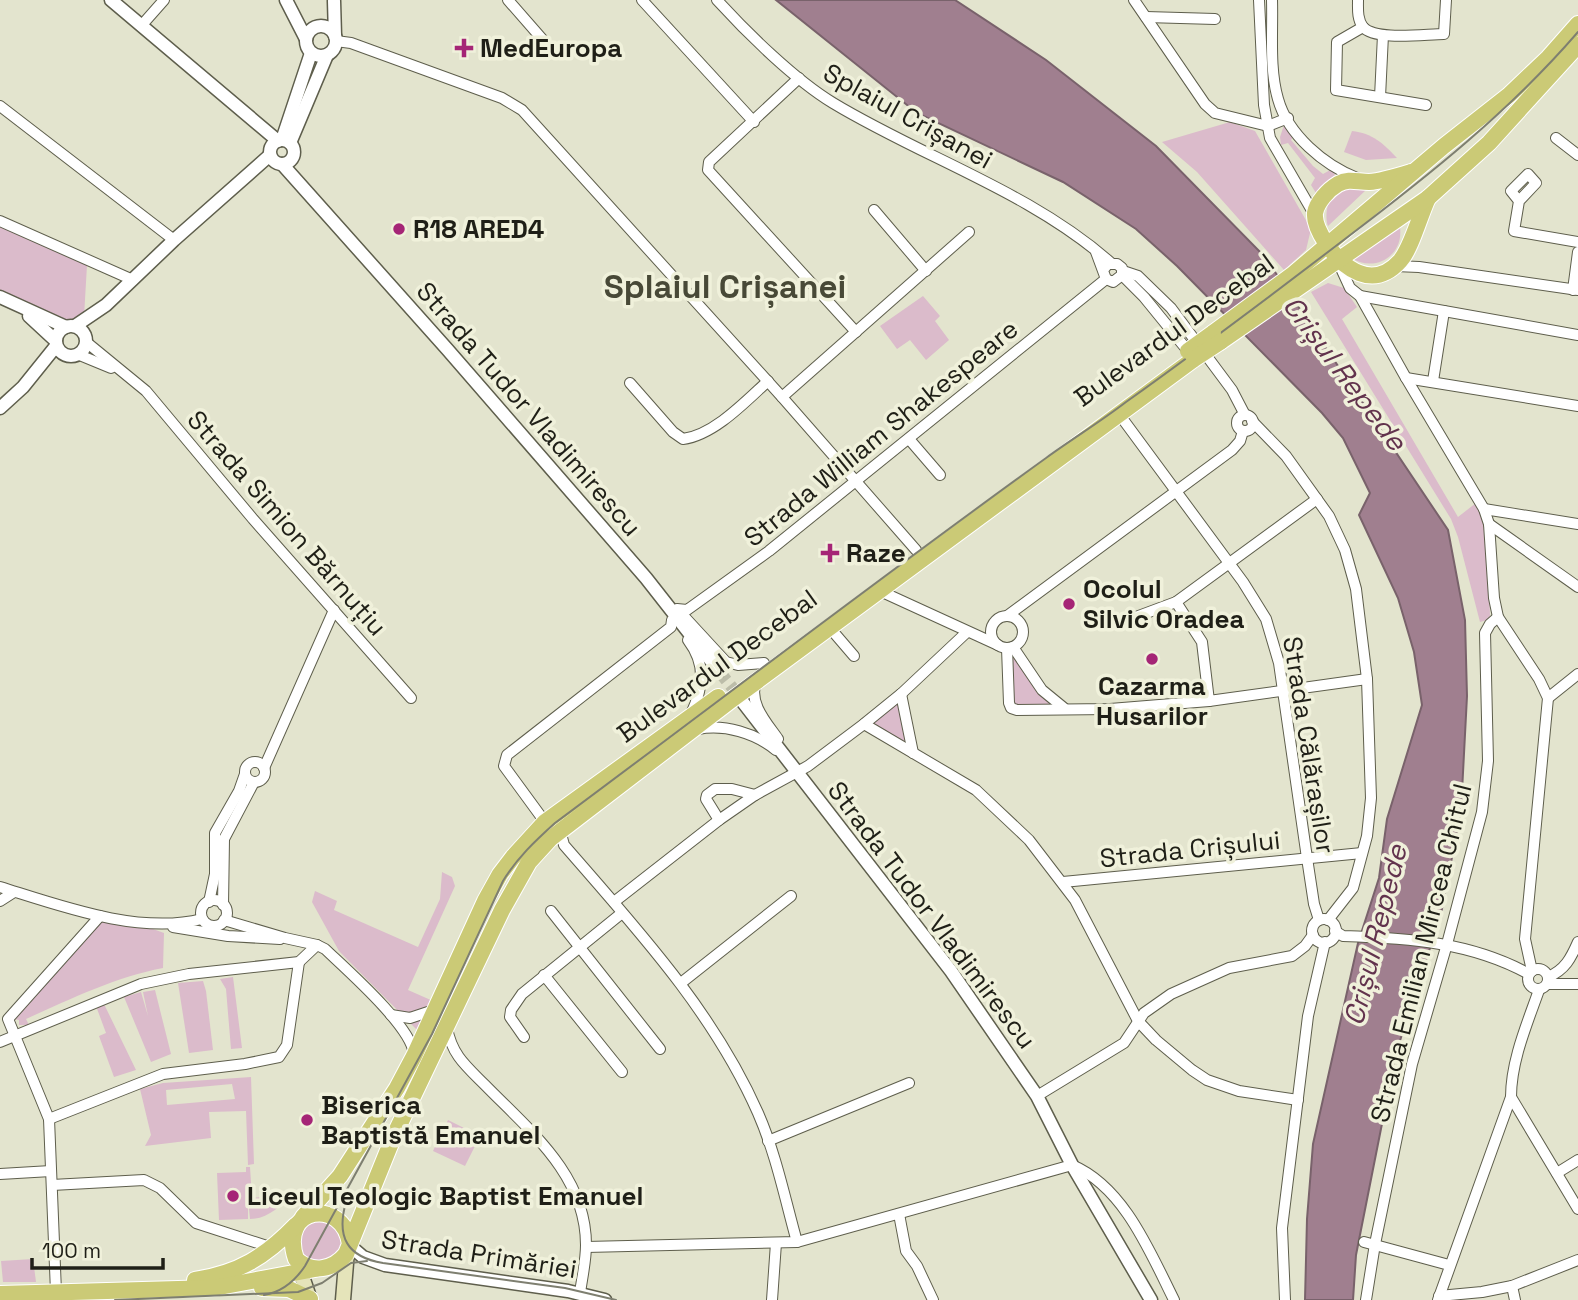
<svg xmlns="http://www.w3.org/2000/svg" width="1578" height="1300" font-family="'Space Grotesk',sans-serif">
<rect width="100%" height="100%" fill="#e3e4ce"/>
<g fill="#dbbbcb" fill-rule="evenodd">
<polygon points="1230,122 1255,131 1311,229 1306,250 1284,270 1197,172 1162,142"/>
<polygon points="1284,125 1294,135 1291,140 1313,166 1323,174 1332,169 1335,175 1316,193 1311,185 1315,178 1288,143 1281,145 1280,137"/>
<path d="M1352 131C1372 133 1384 144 1397 158L1366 160 1344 152Z"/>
<path d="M1360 187 1366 190 1328 226C1324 214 1328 194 1341 189 1346 187 1354 187 1360 187Z"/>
<path d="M0 226 87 265 84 317C63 332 20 302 0 292Z"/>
<path d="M1400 227C1404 256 1374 274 1350 257Z"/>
<polygon points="1328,283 1344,288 1357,307 1342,319 1458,517 1476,503 1487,530 1490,616 1487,620 1480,622 1458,537 1451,519 1311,292"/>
<polygon points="923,296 940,316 935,321 949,340 926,360 910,340 897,349 880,326"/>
<polygon points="1007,648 1064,708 1011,708"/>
<polygon points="901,694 913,753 864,724"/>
<polygon points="442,872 452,877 455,886 408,990 433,1001 419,1032 339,951 312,902 315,891 337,901 334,910 418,947 440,899"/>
<path d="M107 919 142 925 164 933 163 968C115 977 71 999 26 1019L29 1025H19V1020L9 1018 94 924Z"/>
<polygon points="233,977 242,1048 231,1049 226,989 220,979"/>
<polygon points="203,981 206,991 213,1050 189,1053 178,983"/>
<polygon points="155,990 171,1054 151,1062 124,997 141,992 148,1016 143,992"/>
<polygon points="104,1004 136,1070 114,1077 99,1036 106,1033 96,1006"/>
<path d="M251 1077 254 1164 248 1165 246 1111 209 1112 211 1138 145 1146 151 1135 140 1089 163 1083ZM232 1084 235 1099 167 1105 166 1090Z"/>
<polygon points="448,1120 480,1136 465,1166 433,1151"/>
<path d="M246 1167H250L252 1198 293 1194C280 1206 268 1219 250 1219L248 1199V1219L219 1220 217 1173 246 1172Z"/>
<polygon points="320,1218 338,1227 343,1245 328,1264 304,1260 298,1234 301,1227"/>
<polygon points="33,1259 36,1282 3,1282 1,1261"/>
</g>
<polygon fill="#a07f8f" stroke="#79626b" stroke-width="2" points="776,0 955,0 1046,60 1156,146 1265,257 1448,530 1465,620 1467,696 1461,811 1441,914 1396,1053 1356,1255 1353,1300 1305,1300 1307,1219 1313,1144 1358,943 1379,878 1387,819 1422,705 1414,652 1398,598 1359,515 1370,493 1343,438 1322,413 1177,266 1136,229 1063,182 917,113"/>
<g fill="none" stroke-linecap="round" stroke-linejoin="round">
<polyline stroke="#bcbda9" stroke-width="12" stroke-dasharray="12 6" stroke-linecap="butt" points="719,671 742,700"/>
<g stroke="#5e5e4c" stroke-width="12">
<g id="minor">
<polyline points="508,0 543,40"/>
<polyline points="642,0 754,122"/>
<path d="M717 0C747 33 795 80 833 103 924 158 1031 192 1111 263"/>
<polyline points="1134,0 1205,104 1215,113 1268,126 1288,118"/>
<polyline points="1259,0 1264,105 1270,138 1314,214"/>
<path d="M1272 0C1273 32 1269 68 1278 99 1288 135 1324 165 1357 178"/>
<path d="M1358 0C1358 9 1357 19 1363 27 1375 41 1425 34 1444 34L1446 0"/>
<polyline points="1146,17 1215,19"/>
<polyline points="141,26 164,0"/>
<polyline points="1363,27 1337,42 1336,90 1426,105"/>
<polyline points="336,41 351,43 502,98 522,110 782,397 916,550"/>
<polyline points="799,78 709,162 708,170 856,332"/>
<polyline points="1380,97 1383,35"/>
<polyline points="0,106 174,240"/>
<polyline points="1556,138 1578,155"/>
<polyline points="1519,201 1511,191 1528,174 1536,183 1519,201 1514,231 1578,242"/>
<polyline points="874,210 926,271"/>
<polyline points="0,221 133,280"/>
<polyline points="1096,252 1106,279 1113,282 1122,275 1122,268 1117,264 1108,264 1104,269"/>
<polyline points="1339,264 1350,288 1360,296 1406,378 1484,509 1489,524 1494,598 1498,617 1539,679 1548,698 1525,939 1532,971"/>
<polyline points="1395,266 1419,267 1578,290"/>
<polyline points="1123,271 1138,276 1171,308 1232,390 1245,415"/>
<polyline points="1122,275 1144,297 1188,351"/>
<polyline points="1573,290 1578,252"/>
<polyline points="1360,296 1578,335"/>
<polyline points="85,341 146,391 253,519 411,698"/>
<polyline points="77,354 111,368"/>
<polyline points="1406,378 1578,406"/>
<polyline points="1433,381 1444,311"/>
<path d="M630 383 673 432 683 439C714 435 745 402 768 381"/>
<polyline points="782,397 969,232"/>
<polyline points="1119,414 1243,582 1266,619 1279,663 1307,858 1314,904 1319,920"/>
<circle cx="1245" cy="423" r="8"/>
<polyline points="1252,421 1286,456 1329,516 1345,550 1356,589 1367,679 1371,798 1367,836 1353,888 1328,920"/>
<polyline points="909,439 940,475"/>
<polyline points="1484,509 1578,524"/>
<polyline points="1489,524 1578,587"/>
<polyline points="880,591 998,645"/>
<polyline points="1176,602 1202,642 1209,701 1367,679"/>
<polyline points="677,609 687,610 769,551 1106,279"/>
<polyline points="679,611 726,662 738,665 764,663"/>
<polyline points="1007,616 1232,450 1240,441 1243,431"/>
<circle cx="1007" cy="632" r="16"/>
<polyline points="1133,618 1176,602 1317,499"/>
<polyline points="830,628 854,656"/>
<path d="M688 640C707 665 703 688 691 714"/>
<polyline points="1013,647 1042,690 1064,708"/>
<polyline points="1007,648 1009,703 1011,708 1017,710 1110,709 1209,701"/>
<path d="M756 682C748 703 767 723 778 739"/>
<polyline points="901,694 913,753"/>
<polyline points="1548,698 1578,674"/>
<polyline points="864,724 976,790 1029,840 1075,900 1138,1021 1156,1040 1192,1070 1207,1080 1239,1091 1298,1100"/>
<path d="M698 729C725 724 755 733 776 750"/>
<circle cx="255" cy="772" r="10"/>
<polyline points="264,768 334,610"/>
<polyline points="719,820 706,799 707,795 715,789 732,789 755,795"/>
<polyline points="545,822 504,766 507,755 671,627 672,620"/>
<path d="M560 830 564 845C636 928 713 1011 758 1113 776 1154 785 1199 797 1242"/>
<polyline points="1063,882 1362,853"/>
<path d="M0 887C61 906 139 935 202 919"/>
<circle cx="214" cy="913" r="13"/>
<polyline points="0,901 14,892"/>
<polyline points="209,902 215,874 215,833 239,791 245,774"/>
<polyline points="614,902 719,820 755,795 808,766 864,724 901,694 967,632"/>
<polyline points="223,905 224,839 254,782"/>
<polyline points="551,911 660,1049"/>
<circle cx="1324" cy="931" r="12"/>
<path d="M224 920 285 938 317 945 325 949C347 970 411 1026 414 1054"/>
<polyline points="173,927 228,936 280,939"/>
<path d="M1335 931 1343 936C1408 938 1471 942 1529 974"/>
<circle cx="1538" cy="979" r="10"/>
<polyline points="544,975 622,1072"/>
<path d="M1548 977C1565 970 1571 958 1578 942"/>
<polyline points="681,983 791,896"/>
<polyline points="1547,984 1578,984"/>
<polyline points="391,1015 410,1018 434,1010"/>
<path d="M447 1028C452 1055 466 1066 485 1085 530 1131 586 1175 586 1245 586 1261 582 1278 580 1293"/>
<polyline points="524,1037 510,1017 511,1010 522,994 622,913"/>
<polyline points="0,1042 141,984 189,974 299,962 317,945"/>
<polyline points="1037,1096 1124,1043 1144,1013 1171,994 1229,968 1292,956 1305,946 1313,935"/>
<polyline points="1511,1097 1578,1209"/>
<polyline points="49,1119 163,1074 245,1064 279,1057 287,1045 299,962"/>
<polyline points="768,1141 909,1083"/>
<polyline points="1557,1173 1578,1160"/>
<polyline points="0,1174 51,1171"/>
<polyline points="52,1185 144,1180 160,1188 196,1223 273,1248"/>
<polyline points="899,1214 906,1251 917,1266 933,1300"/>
<polyline points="1364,1242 1449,1265"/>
<path d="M586 1247 797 1242 1072 1165C1124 1187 1150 1252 1174 1300"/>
<polyline points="1512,1286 1515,1300"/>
<polyline points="56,1292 49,1119 8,1019 100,916"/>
<polyline points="1439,1296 1482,1292 1512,1286 1578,1260"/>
<polyline points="772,1300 776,1243"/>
<polyline points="1285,1300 1282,1228 1308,1016 1325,942"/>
<polyline points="1366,1300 1375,1244 1412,1064 1447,944 1482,812 1488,761 1485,633 1490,624 1498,617"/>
<path d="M1438 1300 1511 1097C1511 1061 1527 1024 1539 990"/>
</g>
</g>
<g stroke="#5e5e4c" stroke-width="15">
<g id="tertiary">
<polyline points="111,0 278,141"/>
<polyline points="286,0 306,39"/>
<polyline points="334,1 335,36"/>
<circle cx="321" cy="41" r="15"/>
<polyline points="282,140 311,53"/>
<circle cx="282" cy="152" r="12"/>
<polyline points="290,143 327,55"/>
<polyline points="282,164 447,349 646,578 719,671"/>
<polyline points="0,297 66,327"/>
<polyline points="29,316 56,341"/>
<polyline points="75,326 106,305 174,240 270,155"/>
<circle cx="71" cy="341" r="15"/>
<polyline points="0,408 23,387 56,346"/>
<polyline points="742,701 951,971 1037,1096 1072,1165 1151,1300"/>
<polyline points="349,1245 363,1257 385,1265 568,1291 605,1300"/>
</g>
</g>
<g stroke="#5e5e4c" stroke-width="17">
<g id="secondary">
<polyline points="297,1262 310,1300"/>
<polyline points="343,1300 347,1251"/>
</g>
</g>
<g stroke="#fff" stroke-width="18">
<g id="primary">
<path d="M1411 172C1398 176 1382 181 1369 182 1357 182 1349 178 1338 184 1328 190 1317 202 1315 213 1314 223 1320 234 1326 243 1343 269 1373 291 1400 261 1411 249 1420 215 1428 198"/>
<polyline points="1213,333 1292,275 1444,146 1509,95 1548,58 1578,24"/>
<polyline points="1220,342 1428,198 1489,143 1578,45"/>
<polyline points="303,1217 340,1176 397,1088 414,1056 485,901 500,874 513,857 545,822 718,697"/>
<path d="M350 1244C343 1197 278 1206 296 1259 312 1274 333 1270 346 1254L393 1138 502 910 529 862 550 839 730 701 1194 359"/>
<path d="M195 1280C239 1273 265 1257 296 1225"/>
<polyline points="262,1288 289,1289 310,1299"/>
<polyline points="0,1294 214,1288 315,1269"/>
</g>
</g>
<use href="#minor" stroke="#fff" stroke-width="10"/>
<use href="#tertiary" stroke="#fff" stroke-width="12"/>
<use href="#secondary" stroke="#e5e4ba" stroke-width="14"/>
<use href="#primary" stroke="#cbca76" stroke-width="16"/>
<g stroke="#7e7f70" stroke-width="2">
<path d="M346 1202C336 1237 347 1257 383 1263L565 1288 616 1300"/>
<path d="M264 1295C282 1292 295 1281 305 1266L432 1034 503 881C517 858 535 841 555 823 719 701 881 577 1046 458 1072 439 1100 422 1126 402 1200 349 1273 294 1345 239 1428 176 1510 111 1578 32"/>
<polyline points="115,1300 298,1292 322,1283 351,1263 367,1261"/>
</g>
<g stroke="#fff" stroke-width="18" stroke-linecap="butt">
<g id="primary-bridge">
<polyline points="1188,351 1213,333"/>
<polyline points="1194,359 1220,342"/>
</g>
</g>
<use href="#primary-bridge" stroke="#cbca76" stroke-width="16"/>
</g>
<g fill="#a52576" stroke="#f0f1db" stroke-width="2.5">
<path d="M460.5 37.5h7v7h7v7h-7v7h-7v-7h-7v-7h7z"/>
<circle cx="399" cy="229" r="7"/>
<path d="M826.5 542.5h7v7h7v7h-7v7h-7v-7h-7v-7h7z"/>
<circle cx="1069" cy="604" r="7"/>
<circle cx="1152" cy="659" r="7"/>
<circle cx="307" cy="1120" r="7"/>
<circle cx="233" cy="1196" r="7"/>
</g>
<g text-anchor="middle" stroke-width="7" stroke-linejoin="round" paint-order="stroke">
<g font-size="26" font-weight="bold" fill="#1f1f17" stroke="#f0f1db" text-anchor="start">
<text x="480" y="57">MedEuropa</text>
<text x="413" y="238">R18 ARED4</text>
<text x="846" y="562">Raze</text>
<text x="1083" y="598">Ocolul<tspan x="1083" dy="30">Silvic Oradea</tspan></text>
<text x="1152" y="695" text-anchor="middle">Cazarma<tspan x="1152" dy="30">Husarilor</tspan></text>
<text x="321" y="1114">Biserica<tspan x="321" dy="30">Baptistă Emanuel</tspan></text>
<text x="247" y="1205">Liceul Teologic Baptist Emanuel</text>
</g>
<g font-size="26" fill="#1f1f17" stroke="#f0f1db">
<text transform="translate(908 116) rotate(29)" y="9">Splaiul Crișanei</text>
<text transform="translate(1174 330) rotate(-36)" y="9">Bulevardul Decebal</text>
<text transform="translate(529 409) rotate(49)" y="9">Strada Tudor Vladimirescu</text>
<text transform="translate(881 433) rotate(-39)" y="9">Strada William Shakespeare</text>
<text transform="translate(287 523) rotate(49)" y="9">Strada Simion Bărnuțiu</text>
<text transform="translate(717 666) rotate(-36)" y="9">Bulevardul Decebal</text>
<text transform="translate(1309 745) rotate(81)" y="9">Strada Călărașilor</text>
<text transform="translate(1190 849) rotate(-6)" y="9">Strada Crișului</text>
<text transform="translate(932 915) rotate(53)" y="9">Strada Tudor Vladimirescu</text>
<text transform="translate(1421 953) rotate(-76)" y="9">Strada Emilian Mircea Chitul</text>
<text transform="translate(479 1254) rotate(9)" y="9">Strada Primăriei</text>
</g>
<g font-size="28" font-style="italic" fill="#62334d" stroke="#f0f1db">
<text transform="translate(1345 373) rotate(53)" y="10">Crișul Repede</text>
<text transform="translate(1375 935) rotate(-76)" y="10">Crișul Repede</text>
</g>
<g font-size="33" font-weight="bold" fill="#484937" stroke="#f0f1db">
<text x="725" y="298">Splaiul Crișanei</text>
</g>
</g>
<path d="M32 1258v10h131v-10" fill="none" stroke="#1f1f17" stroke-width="3.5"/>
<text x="42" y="1258" font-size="21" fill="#1f1f17" stroke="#f0f1db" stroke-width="5" paint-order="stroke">100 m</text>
</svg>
